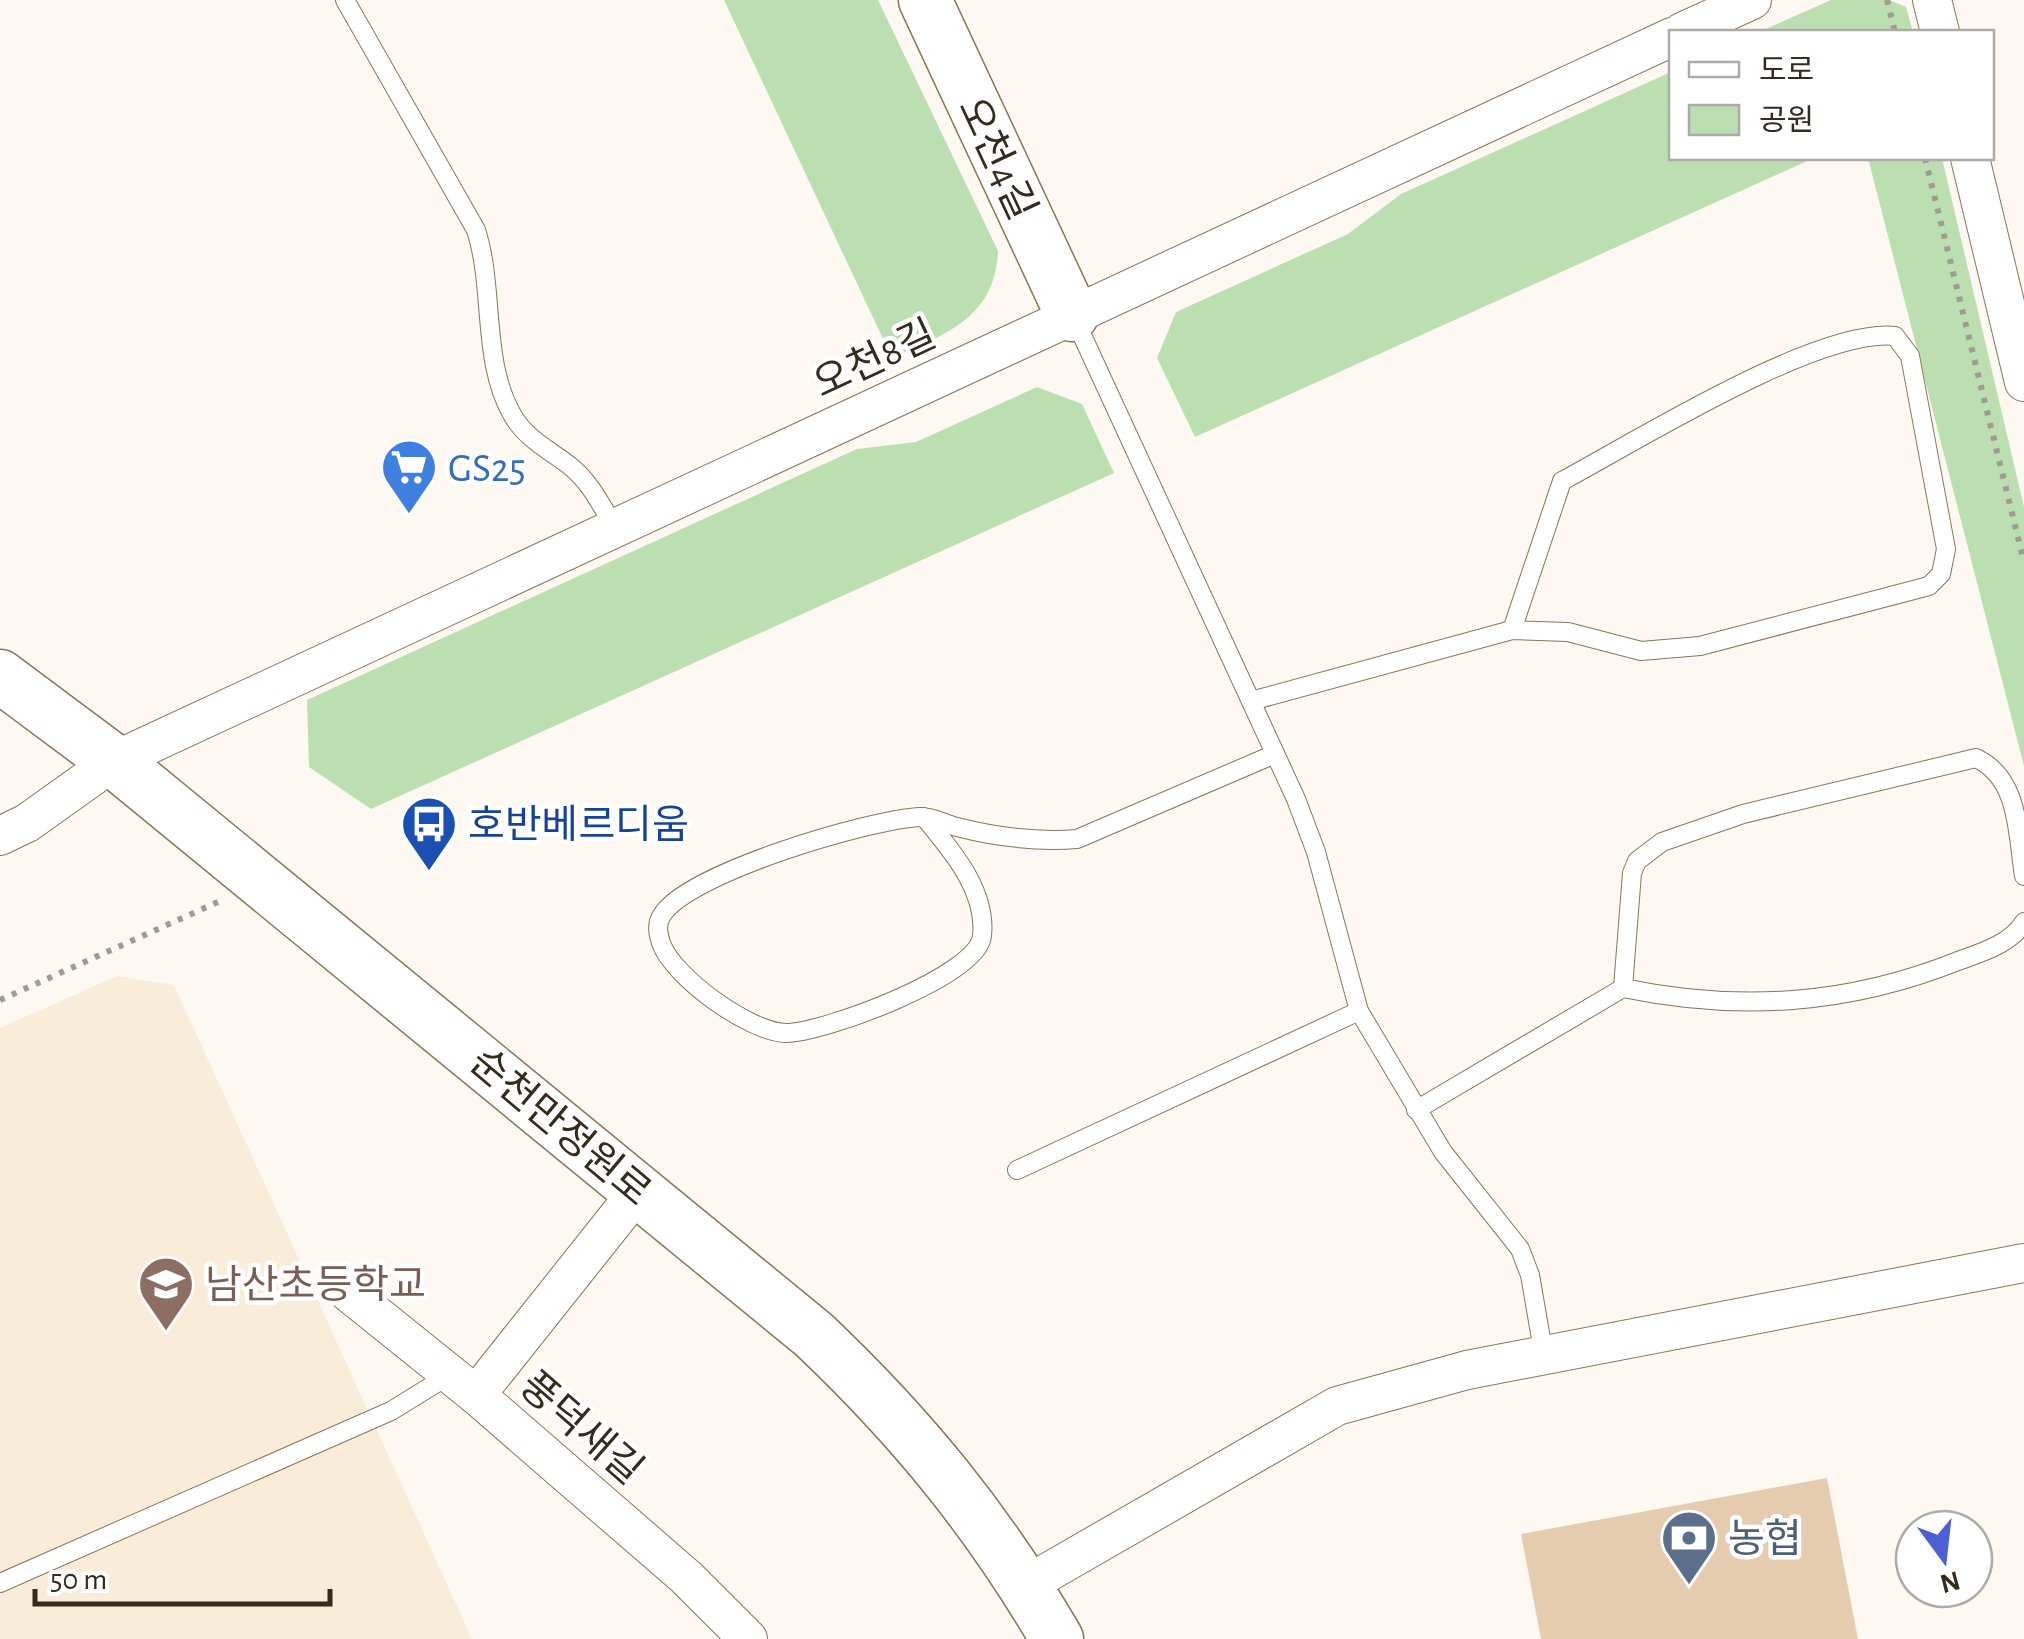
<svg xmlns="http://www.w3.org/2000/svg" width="2024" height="1639" font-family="'Alegreya Sans','Noto Sans KR',sans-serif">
<rect width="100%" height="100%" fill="#fdf8f2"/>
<polygon fill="#f9edd9" points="117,976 174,985 472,1639 0,1639 0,1028"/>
<g fill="#bbdfb1">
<path d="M724 0H878L998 251C995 318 946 334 892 358Z"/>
<polygon points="1831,0 1889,0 1906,7 1913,32 1759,32"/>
<polygon points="1671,72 1672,158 1814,158 1195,437 1157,358 1176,312 1348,234 1401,194"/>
<polygon points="1868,158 1942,158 2024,507 2024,766"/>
<polygon points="1037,387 1082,404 1114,473 371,809 309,767 307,700 857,449 916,442"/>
</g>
<polygon fill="#e6ccaf" points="1827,1478 1858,1639 1541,1639 1521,1534"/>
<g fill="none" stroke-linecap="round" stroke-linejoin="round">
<g stroke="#8a7559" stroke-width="20">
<g id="lane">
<path d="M345 0 476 230C495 289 481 362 513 416 527 440 550 450 570 466 591 483 601 505 615 528"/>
<polyline points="1075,320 1296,799 1316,852 1359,1011 1443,1152 1520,1249 1530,1275 1544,1356"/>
<path d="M1251 701 1512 630 1568 632 1641 651 1700 646 1929 586 1941 574 1946 549 1910 356 1895 336C1817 328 1637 441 1562 481L1512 630"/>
<path d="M924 817C951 850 987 890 982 936 978 976 823 1033 786 1033 749 1032 673 977 661 943 658 933 656 924 662 915 688 873 870 819 921 817 933 817 945 824 957 827 996 837 1037 842 1077 839L1275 754"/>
<path d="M1623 988 1632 873 1637 861 1662 842 1743 814 1976 758C2020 779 2017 833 2024 876"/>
<path d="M1416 1110 1623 988C1739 1012 1848 1005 1958 961 1980 953 2011 944 2024 922"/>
<polyline points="1017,1170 1359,1011"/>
<polyline points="0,1583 391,1411 451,1374"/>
</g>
</g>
<g stroke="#8a7559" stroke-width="40">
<g id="street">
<polyline points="1932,0 1940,32"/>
<polyline points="1682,32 1752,0"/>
<polyline points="1970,158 2024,382"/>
<polyline points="0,836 27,823 114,761 1672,37"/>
<polyline points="349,1293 476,1395 686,1577 748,1639"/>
<polyline points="476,1395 639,1190"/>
<polyline points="1026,1585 1337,1406 1467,1370 2024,1263"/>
</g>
</g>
<g stroke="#8a7559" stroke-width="55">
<g id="secondary">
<polyline points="925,0 1072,315"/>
<path d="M0 676 114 761 814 1335C913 1429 988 1521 1057 1639"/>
</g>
</g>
<g stroke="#a19a91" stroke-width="6" stroke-dasharray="5 8" stroke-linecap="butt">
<polyline points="1887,0 1895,32"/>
<polyline points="1925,158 2024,562"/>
<polyline points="0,1000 218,902"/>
</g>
<use href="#lane" stroke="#fff" stroke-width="18"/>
<use href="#street" stroke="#fff" stroke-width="38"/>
<use href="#secondary" stroke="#fff" stroke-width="52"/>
</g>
<defs>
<g id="supermarket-pin" transform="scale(2.875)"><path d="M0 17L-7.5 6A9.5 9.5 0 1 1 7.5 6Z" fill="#3f7fe0" stroke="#fff"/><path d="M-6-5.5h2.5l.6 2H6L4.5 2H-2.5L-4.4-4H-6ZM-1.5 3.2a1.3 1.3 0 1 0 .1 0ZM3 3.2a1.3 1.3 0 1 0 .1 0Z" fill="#fff"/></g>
<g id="bus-pin" transform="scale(2.875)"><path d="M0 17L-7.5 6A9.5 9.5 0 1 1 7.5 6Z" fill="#1a4fb4" stroke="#fff"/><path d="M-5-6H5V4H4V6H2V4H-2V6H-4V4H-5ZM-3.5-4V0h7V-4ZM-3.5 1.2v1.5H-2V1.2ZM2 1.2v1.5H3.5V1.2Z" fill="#fff"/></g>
<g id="school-pin" transform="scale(2.875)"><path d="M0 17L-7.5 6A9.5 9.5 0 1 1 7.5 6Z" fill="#8d6e63" stroke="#fff"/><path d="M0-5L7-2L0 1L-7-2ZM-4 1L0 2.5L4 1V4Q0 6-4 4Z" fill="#fff"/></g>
<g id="bank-pin" transform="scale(2.875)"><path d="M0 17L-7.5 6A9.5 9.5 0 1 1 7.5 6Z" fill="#5c6f8a" stroke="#fff"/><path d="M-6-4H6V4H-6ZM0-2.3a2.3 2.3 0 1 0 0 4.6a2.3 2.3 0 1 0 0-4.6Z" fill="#fff"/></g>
</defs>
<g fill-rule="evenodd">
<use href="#supermarket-pin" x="409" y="467"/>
<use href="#bus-pin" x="429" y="824"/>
<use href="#school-pin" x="166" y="1284"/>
<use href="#bank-pin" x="1689" y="1538"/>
</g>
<g text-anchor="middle" stroke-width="9" stroke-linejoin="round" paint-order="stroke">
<g font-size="40" fill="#342b1f" stroke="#fff">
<text transform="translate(998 158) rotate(65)" y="14">오천4길</text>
<text transform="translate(874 358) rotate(-25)" y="14">오천8길</text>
<text transform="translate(561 1126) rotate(40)" y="14">순천만정원로</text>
<text transform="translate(582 1427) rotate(41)" y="14">풍덕새길</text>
</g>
<g font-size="40" fill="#366cbe" stroke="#fff" text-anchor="start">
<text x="448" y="481">GS25</text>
</g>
<g font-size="40" fill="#164399" stroke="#fff" text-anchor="start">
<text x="468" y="838">호반베르디움</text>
</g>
<g font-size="40" fill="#785e54" stroke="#fff" text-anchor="start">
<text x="205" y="1298">남산초등학교</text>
</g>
<g font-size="40" fill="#4e5e75" stroke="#fff" text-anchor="start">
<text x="1728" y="1552">농협</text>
</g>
</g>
<rect x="1669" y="30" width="325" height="130" fill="#ffffff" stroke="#aeaaa5" stroke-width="2.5"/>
<rect x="1689" y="62" width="50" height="15" fill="#ffffff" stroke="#aeaaa5" stroke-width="2.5"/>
<text x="1759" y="80" font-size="30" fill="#342b1f">도로</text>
<rect x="1689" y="105" width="50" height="30" fill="#bbdfb1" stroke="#aeaaa5" stroke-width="2.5"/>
<text x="1759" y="130" font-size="30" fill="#342b1f">공원</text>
<g transform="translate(1944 1559) rotate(165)"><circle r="48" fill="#ffffff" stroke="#aeaaa5" stroke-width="2.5"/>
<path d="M0-8L18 38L0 25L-18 38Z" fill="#4b60d5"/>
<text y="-15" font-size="28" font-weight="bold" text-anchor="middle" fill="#342b1f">N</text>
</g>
<path d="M35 1589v15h295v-15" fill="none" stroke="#342b1f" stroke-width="5"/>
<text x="50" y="1589" font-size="30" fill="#342b1f" stroke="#ffffff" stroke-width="8" paint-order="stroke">50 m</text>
</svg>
